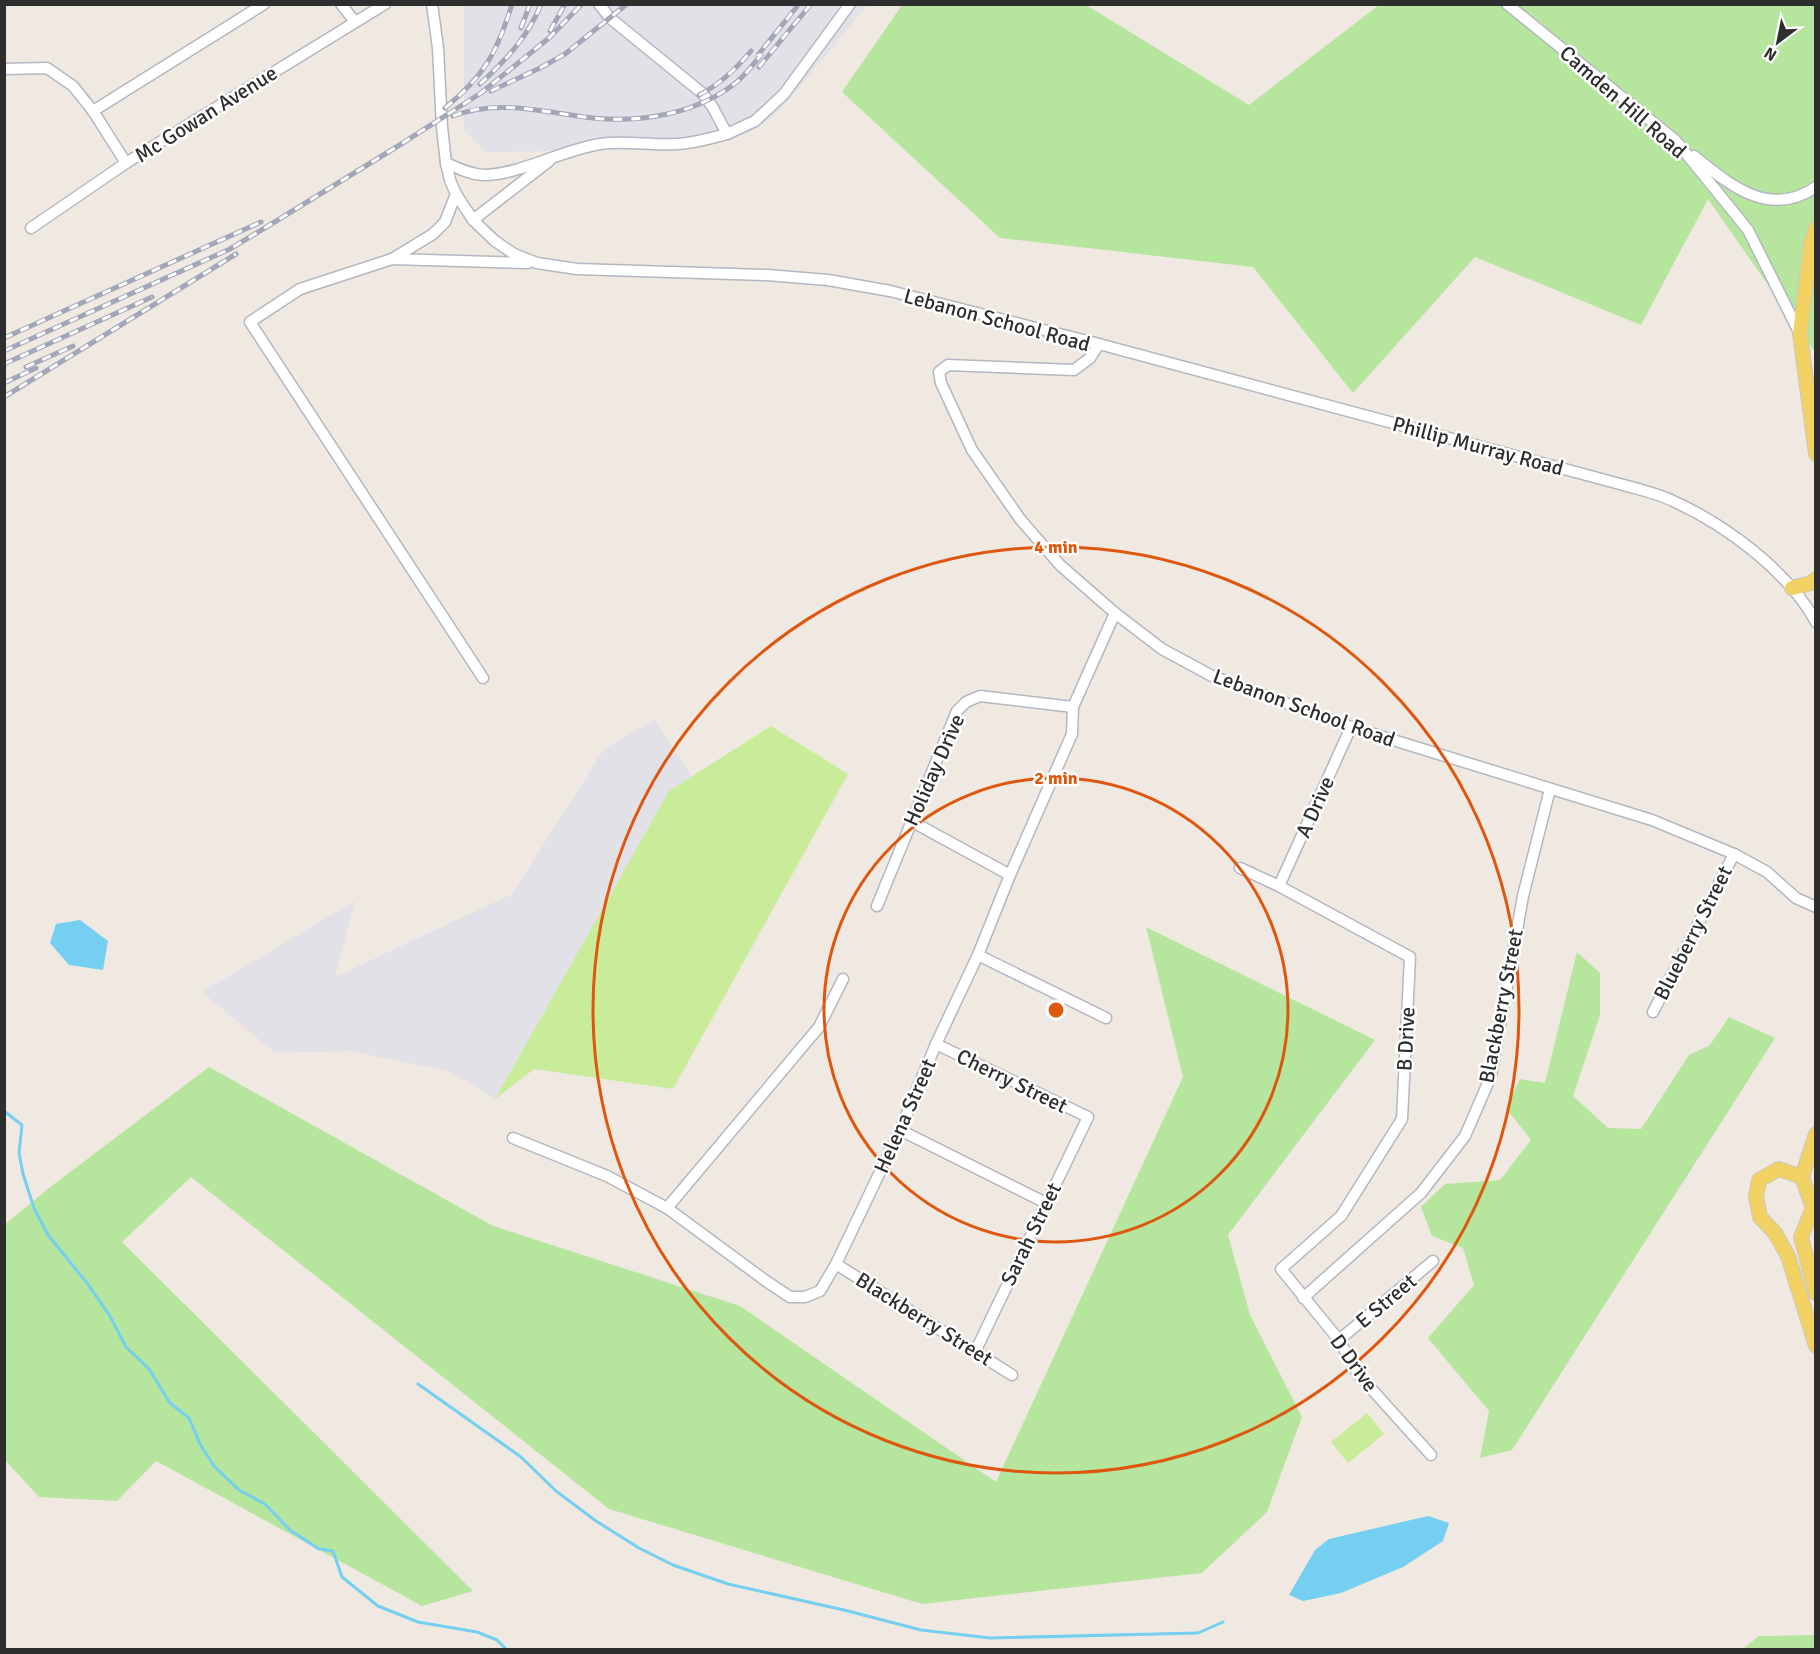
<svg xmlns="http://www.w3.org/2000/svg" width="1820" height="1654" font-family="Signika,sans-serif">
<rect width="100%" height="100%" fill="#efe9e1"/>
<g fill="#e3e1e8">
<polygon points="464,5 867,5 790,99 769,120 745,135 687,149 486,152 464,129"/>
<polygon points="655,719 692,777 669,791 495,1099 449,1071 350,1051 275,1053 202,992 355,901 335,977 512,894 604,749"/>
</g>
<g fill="#b6e59e">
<polygon points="902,5 1086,5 1249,105 1379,5 1815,5 1815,352 1708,199 1641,325 1475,257 1353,393 1253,267 1000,238 842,92"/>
<polygon points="1146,927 1375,1040 1228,1235 1250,1315 1302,1417 1267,1512 1202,1573 922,1604 609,1509 191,1177 122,1242 473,1591 422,1606 156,1461 117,1501 39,1497 5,1460 5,1224 53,1185 209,1067 493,1226 740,1306 996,1482 1183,1077"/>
<polygon points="1577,952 1600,973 1600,1015 1573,1096 1608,1128 1641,1129 1689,1055 1710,1045 1729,1017 1775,1038 1512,1450 1480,1458 1489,1411 1428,1338 1474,1285 1463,1248 1432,1236 1421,1207 1445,1184 1500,1180 1531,1140 1506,1108 1520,1079 1545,1083"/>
<polygon points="1815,1635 1815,1649 1743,1649 1759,1636"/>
</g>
<g fill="#c9ec9a">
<polygon points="771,726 848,774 673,1089 534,1069 495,1099 669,791"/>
<polygon points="1367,1413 1384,1434 1348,1463 1331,1442"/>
</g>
<g fill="#75cff0">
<polygon points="80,920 108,941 103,970 69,965 50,943 56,924"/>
<polygon points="1428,1516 1449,1523 1443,1541 1403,1567 1341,1593 1303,1601 1289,1595 1315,1550 1329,1539"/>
</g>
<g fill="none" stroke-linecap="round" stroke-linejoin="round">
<g stroke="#75cff0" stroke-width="3">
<polyline points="4,1111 22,1125 19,1153 23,1174 34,1208 48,1235 87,1283 110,1316 126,1347 149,1369 170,1403 189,1418 200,1444 214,1466 239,1490 265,1504 290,1530 319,1549 333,1551 342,1577 378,1606 418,1622 477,1632 497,1640 507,1650"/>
<polyline points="418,1384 521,1457 556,1491 596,1521 639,1548 673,1565 728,1584 844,1610 921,1630 990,1638 1198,1633 1223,1622"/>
</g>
<g stroke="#b4b7c1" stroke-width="13">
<g id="minor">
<polyline points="341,4 355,22"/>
<path d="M432 4 438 48 442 127 446 163 450 180 456 194 473 220 495 241 514 254 537 263 577 269 767 275 828 280 890 291 1099 344 1620 484C1637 489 1657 493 1673 501 1726 525 1788 571 1816 622"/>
<polyline points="599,4 610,18 702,93 712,106 727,134 755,121 784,94 850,4"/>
<polyline points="1507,4 1676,141 1748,230 1800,334"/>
<polyline points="4,69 47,68 73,86 93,111 126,163"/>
<polyline points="93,111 264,4"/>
<path d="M1694 156C1730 185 1769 219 1816 187"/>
<path d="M446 163C458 168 471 175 485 175 521 174 562 150 600 144 625 140 652 146 678 144 695 143 711 138 727 134"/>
<polyline points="473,220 549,161"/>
<polyline points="31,228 126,163 385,4"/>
<polyline points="392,259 433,234 445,222 456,194"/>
<polyline points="1099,344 1090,358 1074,370 948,365 939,372 941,383 972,450 1020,519 1060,565 1115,613 1162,649 1212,676 1351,727 1652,820 1734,854 1767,872 1796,898 1816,907"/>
<polyline points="483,678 250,322 300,289 392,259 528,263"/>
<polyline points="911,821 1010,875"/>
<polyline points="1240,868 1279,886 1410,957 1402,1119 1341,1216 1281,1269 1339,1340 1358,1374 1431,1455"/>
<polyline points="1279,886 1351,727"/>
<polyline points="877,906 957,711 966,702 980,696 1073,707"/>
<polyline points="978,955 1106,1018"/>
<polyline points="1653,1012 1734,854"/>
<polyline points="936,1044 1088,1117 975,1352"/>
<polyline points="900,1130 1046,1203"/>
<polyline points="513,1138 607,1176 667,1208 766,1281 790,1297 805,1297 820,1291 836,1264 900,1130 936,1044 978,955 1010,875 1072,734 1073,707 1115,613"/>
<polyline points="667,1208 819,1027 843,979"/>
<polyline points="836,1264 1012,1375"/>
<polyline points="1303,1298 1421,1193 1465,1136 1491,1076 1523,896 1550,789"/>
<polyline points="1339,1340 1433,1261"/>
</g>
</g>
<g stroke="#c9c9c9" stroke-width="16">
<g id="major">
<polyline points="1816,228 1811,244 1800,334 1816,454"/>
<polyline points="1792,588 1811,583 1816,579"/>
<polyline points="1802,1177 1816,1134"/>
<polyline points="1816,1293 1801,1237 1813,1208 1802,1177 1779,1169 1759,1180 1756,1197 1760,1217 1775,1233 1788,1256 1816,1346"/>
</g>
</g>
<use href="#minor" stroke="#fff" stroke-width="10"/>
<use href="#major" stroke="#f2d163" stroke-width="14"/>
<g stroke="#a3a6b8" stroke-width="5">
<g id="rail">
<polyline points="521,28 530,4"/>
<polyline points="550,31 565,4"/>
<polyline points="759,67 811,4"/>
<path d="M480 84C504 62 529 36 541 4"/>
<polyline points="491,91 540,68 565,54 627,4"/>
<path d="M699 95C719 85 736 69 751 51"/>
<path d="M445 108C484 76 497 53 512 4"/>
<path d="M453 116C500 98 545 113 593 118 641 123 694 114 733 85 744 77 752 66 761 55H758L799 4"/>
<polyline points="4,338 261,222"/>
<polyline points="4,351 230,249 273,223 398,146 481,93 549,38 582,4"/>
<polyline points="4,364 152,297"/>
<polyline points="26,367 73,346"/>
<polyline points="4,383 36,368"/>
<polyline points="4,397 236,254"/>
</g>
</g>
<use href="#rail" stroke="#fff" stroke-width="3" stroke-dasharray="9" stroke-linecap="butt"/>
</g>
<g fill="none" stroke="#df570e" stroke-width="3">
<circle cx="1056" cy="1010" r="232"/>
<circle cx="1056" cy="1010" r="463"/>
</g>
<g text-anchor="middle" stroke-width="5" stroke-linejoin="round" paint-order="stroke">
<g font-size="21" fill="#2e2e2e" stroke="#fff">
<text transform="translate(1623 102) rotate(41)" y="7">Camden Hill Road</text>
<text transform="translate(206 114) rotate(-32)" y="7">Mc Gowan Avenue</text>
<text transform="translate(997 320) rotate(15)" y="7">Lebanon School Road</text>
<text transform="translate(1478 446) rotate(15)" y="7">Phillip Murray Road</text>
<text transform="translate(1304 708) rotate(20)" y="7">Lebanon School Road</text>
<text transform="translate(934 770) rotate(-66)" y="7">Holiday Drive</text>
<text transform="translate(1315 807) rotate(-66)" y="7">A Drive</text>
<text transform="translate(1693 933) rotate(-63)" y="7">Blueberry Street</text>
<text transform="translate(1501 1006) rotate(-79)" y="7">Blackberry Street</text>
<text transform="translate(1406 1039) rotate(-87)" y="7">B Drive</text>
<text transform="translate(1012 1081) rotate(26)" y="7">Cherry Street</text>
<text transform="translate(905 1116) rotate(-66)" y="7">Helena Street</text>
<text transform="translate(1031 1234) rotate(-64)" y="7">Sarah Street</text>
<text transform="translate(1386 1301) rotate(-40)" y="7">E Street</text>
<text transform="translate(924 1319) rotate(32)" y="7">Blackberry Street</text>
<text transform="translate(1354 1363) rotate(54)" y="7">D Drive</text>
</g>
</g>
<circle cx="1056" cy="1010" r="9" fill="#df570e" stroke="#fff" stroke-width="3"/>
<g font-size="18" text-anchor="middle" font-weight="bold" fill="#df570e" stroke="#fff" stroke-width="5" stroke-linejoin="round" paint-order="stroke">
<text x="1056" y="553">4 min</text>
<text x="1056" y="784">2 min</text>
</g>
<rect width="1820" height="1654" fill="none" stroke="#2e2e2e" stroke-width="12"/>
<g transform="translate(1778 42) rotate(212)" stroke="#ffffff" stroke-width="4.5" paint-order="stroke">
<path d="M0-4.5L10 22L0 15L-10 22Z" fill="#2e2e2e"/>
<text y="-9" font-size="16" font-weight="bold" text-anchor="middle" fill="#2e2e2e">N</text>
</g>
</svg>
